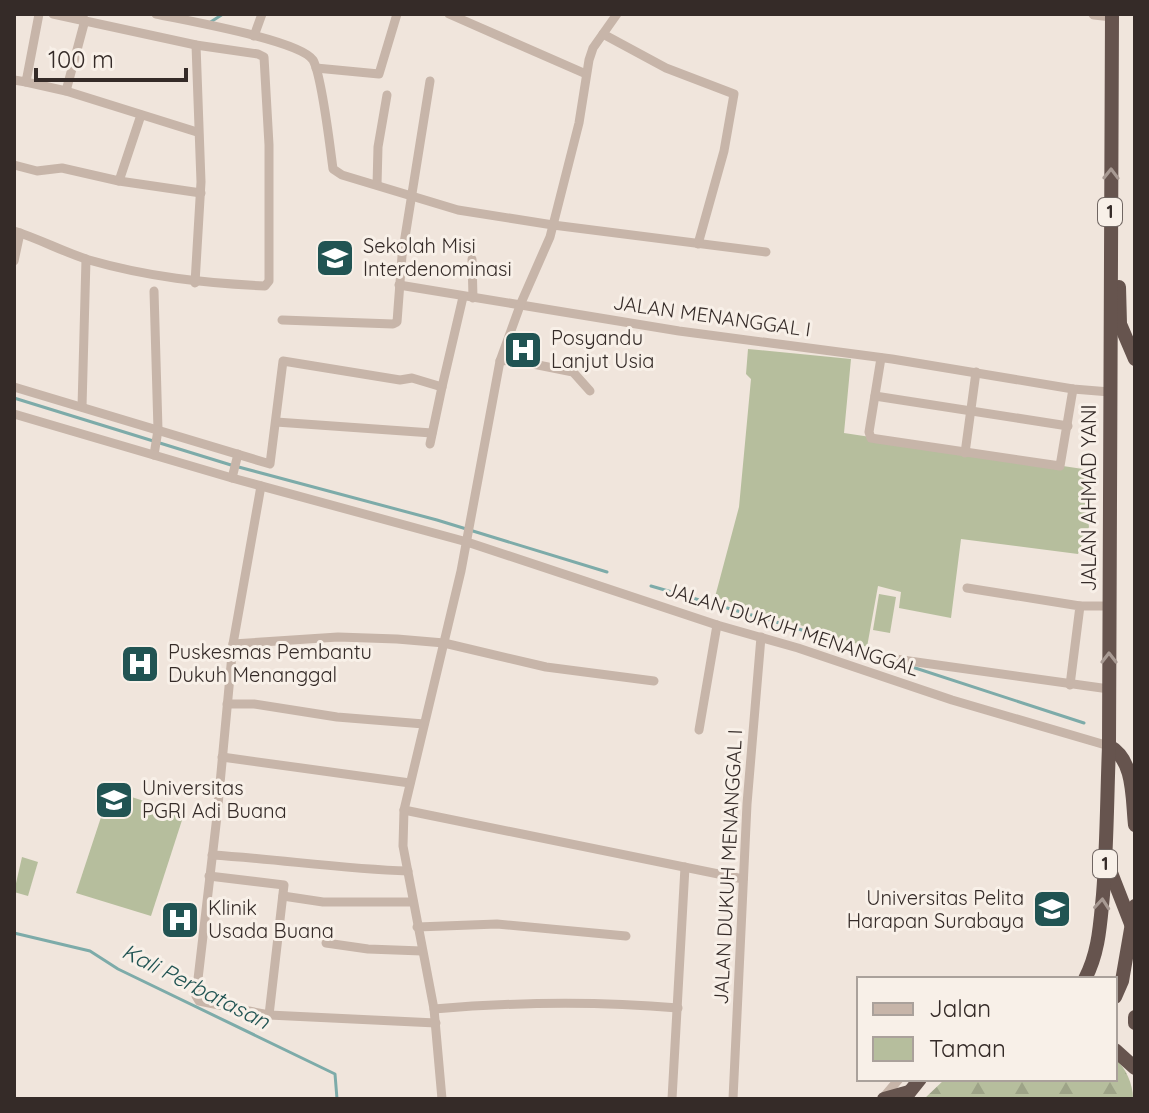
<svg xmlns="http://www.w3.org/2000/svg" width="1149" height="1113" font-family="Quicksand,sans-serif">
<defs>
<pattern id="forest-firs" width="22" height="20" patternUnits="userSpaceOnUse" patternTransform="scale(2)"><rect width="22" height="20" fill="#b6be9d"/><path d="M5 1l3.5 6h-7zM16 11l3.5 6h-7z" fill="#9da387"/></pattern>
</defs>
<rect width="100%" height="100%" fill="#f0e5dc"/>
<g fill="#b6be9d">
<polygon points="748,349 851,359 844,433 1083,469 1089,527 1078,554 961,539 951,618 899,608 901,592 878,586 867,647 715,597 739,507 751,379 746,374"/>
<polygon points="879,594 896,597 890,633 873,630"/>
<polygon points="110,790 184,814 151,916 76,893"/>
<polygon points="22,857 38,862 28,896 14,892"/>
</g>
<path fill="url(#forest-firs)" d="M1115 1058C1126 1069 1133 1083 1133 1099H924L945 1079H1115Z"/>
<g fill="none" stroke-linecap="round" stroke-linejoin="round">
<g stroke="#7daba9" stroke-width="3">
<polyline points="209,23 223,14"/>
<polyline points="14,398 231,465 437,520 607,572"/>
<polyline points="651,586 793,627 892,661"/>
<polyline points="1135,609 1135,676"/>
<polyline points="903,664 1084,723"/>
<polyline points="14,933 90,951 118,969 335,1074 337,1099"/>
</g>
<g stroke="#c7b5a9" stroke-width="9">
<path d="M156 14C183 20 300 40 313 60 322 76 330 147 333 169L342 175 458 210 553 225 766 252"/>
<polyline points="449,14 586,74"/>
<polyline points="603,34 666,68 734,94 724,151 698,244"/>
<polyline points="254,36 262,14"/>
<polyline points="316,68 379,74 397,14"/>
<polyline points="14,80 26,82 39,14"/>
<polyline points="26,82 66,91 197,132"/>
<polyline points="66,91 85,20"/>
<polyline points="14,165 37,171 62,168 119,181 201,193"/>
<polyline points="119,181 141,115"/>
<polyline points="377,185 378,147 387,95"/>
<path d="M14 231C40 239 63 252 89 260 148 277 204 283 265 286L269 281V145L264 57 258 54 196 45 53 14"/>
<polyline points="472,259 473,298"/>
<polyline points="14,261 20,233"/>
<polyline points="195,283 201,182 196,45"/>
<polyline points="399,285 679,331 892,359 1073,389 1110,392"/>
<polyline points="154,291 158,430 154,455"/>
<polyline points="282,320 393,324 397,322 402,256 430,81"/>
<polyline points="881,358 869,432 871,438 877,439 1060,466 1073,389"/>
<polyline points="500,361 513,360 573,372 590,391"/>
<polyline points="14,387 270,464 283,361 400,380 412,378 442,387 463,297"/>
<polyline points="875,396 1068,426"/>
<polyline points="82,407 86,259"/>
<polyline points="14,414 232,478 467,542 717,625 798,648 952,700 1109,746"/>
<polyline points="276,422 432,433"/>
<polyline points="430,444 442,387"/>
<polyline points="965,453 976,372"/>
<polyline points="232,478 238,454"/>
<polyline points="261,486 233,644 217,816 196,996 199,1001 269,1015 436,1023"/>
<polyline points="967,588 1080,606 1070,685"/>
<polyline points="1080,606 1109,606"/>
<polyline points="233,644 338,637 397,639 444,643 546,667 654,681"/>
<polyline points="895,659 1109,689"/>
<polyline points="227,704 254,704 337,717 424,724"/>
<polyline points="699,730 717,625"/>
<polyline points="222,757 410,783"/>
<polyline points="404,810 743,879"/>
<path d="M212 855C278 859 342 869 408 871"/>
<polyline points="209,876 284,885 269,1015"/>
<polyline points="283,896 323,902 413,902"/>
<polyline points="417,927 497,924 626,936"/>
<polyline points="326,943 368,949 422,951"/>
<path d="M434 1009C517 1002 596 1001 678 1008"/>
<polyline points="442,1099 434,1009 403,846 404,810 461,571 500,361 521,303 550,237 579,123 589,60 593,48 617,14"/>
<polyline points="672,1099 685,867"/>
<polyline points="733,1099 747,804 761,637"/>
<polyline points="882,1099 899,1079"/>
</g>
<polyline stroke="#c7b5a9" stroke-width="11" points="1094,14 1112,16"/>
<g stroke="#66544e" stroke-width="14">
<polyline points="1119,287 1120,324 1135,359"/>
<path d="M1109 746C1135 760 1132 799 1135 825"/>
<polyline points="1108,865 1131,924"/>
<path d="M1085 979C1099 952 1100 925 1103 895 1107 845 1107 796 1109 746L1112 14"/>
<polyline points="1115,997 1122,981 1135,906"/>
<polyline points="1135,1017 1135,1023"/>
<polyline points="1115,1050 1135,1068"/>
<polyline points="884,1099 909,1092"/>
<polyline points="904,1099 920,1079"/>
</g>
</g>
<defs><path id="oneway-chevron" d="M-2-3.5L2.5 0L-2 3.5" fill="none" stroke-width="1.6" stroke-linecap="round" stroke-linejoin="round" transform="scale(2)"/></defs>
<g stroke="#a89a93">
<use href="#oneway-chevron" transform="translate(1111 174) rotate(-89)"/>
<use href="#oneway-chevron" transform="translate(1109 658) rotate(-90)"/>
<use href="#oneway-chevron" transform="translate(1102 904) rotate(-85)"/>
</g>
<defs>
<g id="university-square" transform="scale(2)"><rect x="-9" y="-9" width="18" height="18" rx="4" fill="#215453" stroke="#f8f0e8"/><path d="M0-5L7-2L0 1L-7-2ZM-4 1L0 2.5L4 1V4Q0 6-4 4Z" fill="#fff"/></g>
<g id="hospital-square" transform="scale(2)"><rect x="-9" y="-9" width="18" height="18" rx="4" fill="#215453" stroke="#f8f0e8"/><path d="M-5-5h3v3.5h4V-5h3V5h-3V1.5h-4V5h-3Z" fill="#fff"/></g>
</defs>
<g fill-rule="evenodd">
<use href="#university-square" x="335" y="258"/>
<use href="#hospital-square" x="523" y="350"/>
<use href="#hospital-square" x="140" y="664"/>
<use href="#university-square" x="114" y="800"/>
<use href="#university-square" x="1052" y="909"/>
<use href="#hospital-square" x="180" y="920"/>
</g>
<g text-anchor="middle" stroke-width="6" stroke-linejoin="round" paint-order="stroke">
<g fill="#f8f0e8" stroke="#706662" stroke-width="2">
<rect x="1098" y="198" width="24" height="28" rx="6"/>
<rect x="1093" y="850" width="24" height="28" rx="6"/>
</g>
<g font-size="18" font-weight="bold" fill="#352b28">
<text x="1110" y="218">1</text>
<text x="1105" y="870">1</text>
</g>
<g font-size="20" fill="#352b28" stroke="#f8f0e8" text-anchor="start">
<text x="363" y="253">Sekolah Misi<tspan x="363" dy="23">Interdenominasi</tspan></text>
<text x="551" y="345">Posyandu<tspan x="551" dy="23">Lanjut Usia</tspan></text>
<text x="168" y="659">Puskesmas Pembantu<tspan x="168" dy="23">Dukuh Menanggal</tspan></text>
<text x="142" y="795">Universitas<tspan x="142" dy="23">PGRI Adi Buana</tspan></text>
<text x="1024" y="905" text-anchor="end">Universitas Pelita<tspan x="1024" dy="23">Harapan Surabaya</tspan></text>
<text x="208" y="915">Klinik<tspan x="208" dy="23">Usada Buana</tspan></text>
</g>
<g font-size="20" fill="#352b28" stroke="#f8f0e8">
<text transform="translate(712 316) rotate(8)" y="7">JALAN MENANGGAL I</text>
<text transform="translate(1089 498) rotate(-90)" y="7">JALAN AHMAD YANI</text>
<text transform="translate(792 629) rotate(18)" y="7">JALAN DUKUH MENANGGAL</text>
<text transform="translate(728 867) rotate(-87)" y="7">JALAN DUKUH MENANGGAL I</text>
</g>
<g font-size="22" font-style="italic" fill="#215453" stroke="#f8f0e8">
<text transform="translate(196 986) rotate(27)" y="8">Kali Perbatasan</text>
</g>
</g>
<rect width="1149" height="1113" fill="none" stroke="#352b28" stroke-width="32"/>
<rect x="857" y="977" width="260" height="104" fill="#f8f0e8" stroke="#aaa19b" stroke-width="2"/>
<rect x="873" y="1003" width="40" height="12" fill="#c7b5a9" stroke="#aaa19b" stroke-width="2"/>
<text x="929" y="1017" font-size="24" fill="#352b28">Jalan</text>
<rect x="873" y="1037" width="40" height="24" fill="#b6be9d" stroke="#aaa19b" stroke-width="2"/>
<text x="929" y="1057" font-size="24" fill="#352b28">Taman</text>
<path d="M36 68v12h150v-12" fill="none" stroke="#352b28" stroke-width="4"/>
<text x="48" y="68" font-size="24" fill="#352b28" stroke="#f8f0e8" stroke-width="6" paint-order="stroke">100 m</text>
</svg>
